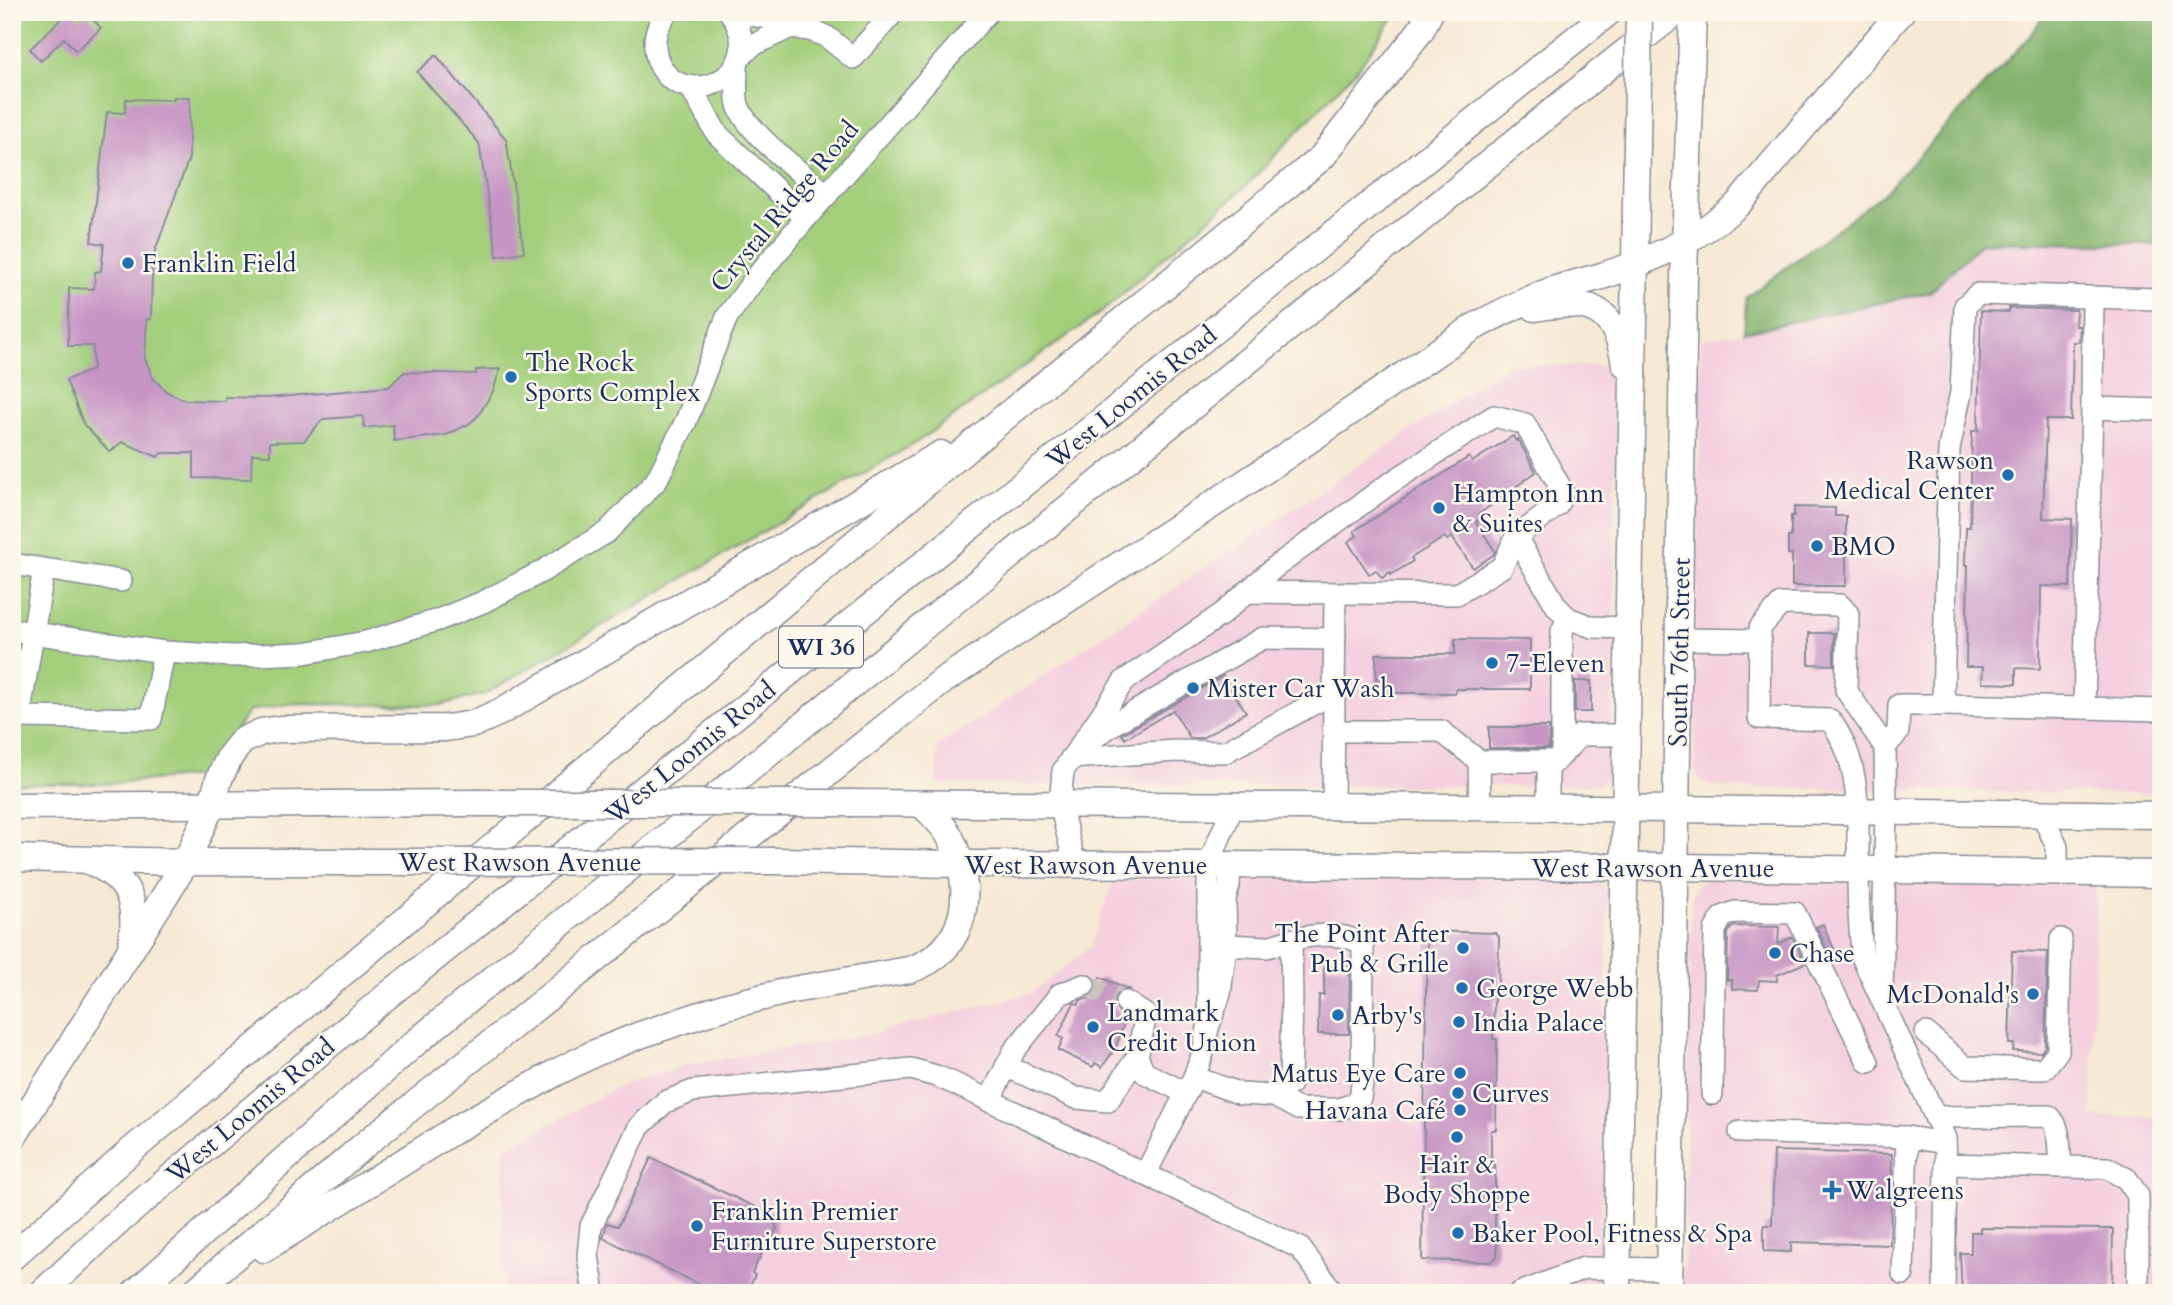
<svg xmlns="http://www.w3.org/2000/svg" width="2173" height="1305" font-family="Cardo,serif">
<rect width="100%" height="100%" fill="#fbf7ec"/>
<filter id="ink" filterUnits="userSpaceOnUse"><feTurbulence type="fractalNoise" baseFrequency=".0143" numOctaves="2"/><feDisplacementMap in="SourceGraphic" scale="14" xChannelSelector="R" yChannelSelector="G"/><feConvolveMatrix kernelMatrix="1 2 1 2 8 2 1 2 1" color-interpolation-filters="sRGB"/></filter>
<filter id="wash" filterUnits="userSpaceOnUse"><feTurbulence type="fractalNoise" baseFrequency=".00686" numOctaves="4" result="noise"/><feDisplacementMap in="SourceGraphic" scale="28" xChannelSelector="R" yChannelSelector="G"/><feGaussianBlur stdDeviation="1.57" result="paint"/><feColorMatrix in="noise" values="0 0 0 0 0 0 0 0 0 0 0 0 0 0 0 0 0 1.4 0 .05"/><feComposite in="paint" operator="in"/></filter>
<g filter="url(#wash)">
<rect width="100%" height="100%" fill="#f6e9d3"/>
<g fill="#f4cfde">
<polygon points="1981,242 2161,245 2161,794 1725,788 1709,785 1699,779 1694,767 1701,339 1744,332 1929,292"/>
<polygon points="1509,365 1608,366 1616,438 1612,752 1610,771 1605,780 1593,786 936,785 938,746"/>
<polygon points="1587,877 1598,880 1608,894 1600,1293 503,1293 503,1149 621,1085 690,1064 871,1034 1032,993 1090,947 1114,878"/>
<polygon points="1705,879 2096,884 2092,1116 2161,1117 2161,1293 1683,1293 1691,914 1693,894 1697,886"/>
</g>
<polygon fill="#a3cf7c" stroke="#5f7f6d" stroke-width="2" points="12,12 1397,12 1359,67 1246,186 1103,311 917,442 485,694 439,705 288,704 249,711 213,764 199,776 103,784 12,784"/>
<polygon fill="#82b26c" stroke="#4e7065" stroke-width="2" points="2046,12 2161,12 2161,245 1982,242 1930,292 1744,332 1746,298 1884,193 2029,37"/>
<g id="blocks">
<g fill="#c695c4">
<polygon points="68,12 74,12 80,19 87,13 101,28 76,51 64,38 41,61 30,49"/>
<polygon points="436,55 506,139 524,252 497,256 479,143 417,72"/>
<polygon points="174,97 190,97 189,158 155,251 152,273 151,319 147,319 145,359 153,378 167,392 185,400 225,401 225,397 268,398 389,387 404,372 476,374 476,370 500,369 493,391 478,416 469,424 446,435 394,441 393,425 364,428 363,416 323,419 304,441 270,442 270,455 252,454 251,479 194,478 194,453 161,453 158,457 122,442 110,452 84,425 66,380 93,370 93,346 68,346 69,288 94,289 95,272 101,271 104,244 91,242 107,112 125,113 126,99 174,100"/>
<polygon points="2009,308 2076,310 2075,326 2080,326 2079,342 2073,342 2071,420 2046,420 2043,518 2072,519 2070,587 2041,586 2040,669 2016,668 2016,684 1982,683 1983,667 1966,667 1968,565 1965,565 1966,527 1970,527 1972,431 1978,431 1981,311 2009,312"/>
<polygon points="1513,436 1516,441 1518,439 1536,472 1479,514 1482,518 1476,522 1495,551 1493,555 1473,568 1452,537 1447,540 1445,537 1411,558 1413,561 1391,575 1390,572 1382,578 1376,570 1369,574 1348,542 1357,536 1354,531 1469,457 1472,462"/>
<polygon points="1794,507 1835,508 1835,516 1846,516 1846,586 1792,586 1792,554 1788,554 1788,537 1791,537 1791,516 1794,516"/>
<polygon points="1809,633 1834,633 1834,665 1809,664"/>
<polygon points="1455,639 1530,640 1530,689 1455,689 1455,693 1376,693 1376,654 1455,654"/>
<polygon points="1223,676 1246,712 1202,738 1190,738 1173,710 1125,739 1122,734"/>
<rect x="1575" y="681" width="16" height="31"/>
<rect x="1489" y="727" width="60" height="21"/>
<polygon points="1823,924 1834,949 1829,952 1816,927"/>
<polygon points="1735,926 1779,927 1778,944 1792,937 1805,963 1777,975 1777,981 1759,980 1758,990 1732,989 1732,980 1727,980 1728,933 1731,928"/>
<polygon points="1427,931 1495,933 1499,937 1498,998 1494,998 1493,1039 1497,1039 1496,1130 1491,1130 1491,1159 1495,1159 1495,1241 1497,1241 1497,1256 1491,1262 1422,1260"/>
<polygon points="2012,951 2048,952 2045,1046 2041,1052 2013,1051 2014,1044 2009,1044"/>
<polygon points="1324,966 1350,966 1349,1034 1318,1034 1319,995 1324,995"/>
<polygon points="1100,977 1129,989 1121,990 1115,995 1114,1007 1126,1018 1116,1047 1102,1067 1095,1063 1093,1067 1058,1050 1063,1039 1058,1036 1074,1003 1079,1004 1080,1000 1091,998"/>
<polygon points="1774,1151 1892,1154 1890,1245 1791,1242 1791,1252 1764,1251 1764,1225 1772,1225"/>
<polygon points="651,1158 778,1218 775,1225 777,1228 767,1249 764,1249 752,1273 755,1275 747,1293 717,1293 603,1238 607,1223 618,1226"/>
<polygon points="1980,1228 2113,1229 2112,1293 1962,1293 1960,1253 1971,1253 1971,1232 1980,1232"/>
</g>
</g>
</g>
<g filter="url(#ink)">
<use href="#blocks" fill-opacity="0" stroke="#888c98" stroke-width="2"/>
<g fill="none" stroke-linecap="round" stroke-linejoin="round">
<polyline stroke="#cac4bc" stroke-width="21" stroke-dasharray="21 10" stroke-linecap="butt" points="1084,985 1126,1002"/>
<g stroke="#888c98" stroke-width="24">
<g id="minor">
<path d="M667 12C656 27 652 40 657 58 676 117 775 78 730 12"/>
<polyline points="732,12 775,19 791,27 813,31 827,37 853,58 894,12"/>
<polyline points="741,56 753,45 791,27"/>
<path d="M737 66C737 78 735 92 738 105 747 133 803 174 827 195"/>
<polyline points="690,86 717,134 806,218"/>
<polyline points="2092,408 2093,297"/>
<polyline points="2161,410 2092,408 2084,708 2161,710"/>
<polyline points="1516,537 1557,607 1568,618 1592,627 1629,628"/>
<polyline points="12,564 121,581"/>
<polyline points="44,569 19,717 151,719 164,652"/>
<polyline points="12,630 164,652 233,656 304,653 366,642 438,620 483,602 541,572 607,532 656,481 686,421 727,317 757,276 806,218 988,12"/>
<polyline points="1680,639 1760,640"/>
<polyline points="1943,705 2084,708"/>
<polyline points="1335,731 1441,731 1479,761 1556,761 1580,735 1627,735"/>
<polyline points="1091,740 1115,723 1263,638 1335,639"/>
<path d="M1885 747 1846 690 1848 614 1840 605 1781 604 1760 628 1759 718 1830 720C1862 762 1858 817 1858 867 1858 898 1859 928 1863 959L1945 1138 1946 1164 2107 1168 2127 1179 2138 1196V1293"/>
<polyline points="1562,755 1562,631 1568,618"/>
<polyline points="1071,758 1176,751 1225,752 1335,692"/>
<polyline points="1479,761 1480,807"/>
<polyline points="1333,806 1335,593"/>
<polyline points="1548,807 1548,761"/>
<polyline points="2042,814 2057,847 2057,873"/>
<polyline points="1075,865 1060,804 1063,771 1124,681 1222,614 1274,568 1386,486 1494,416 1525,424 1563,492 1557,506 1516,537 1502,567 1457,594 1247,592"/>
<polyline points="1882,994 1886,812 1885,747 1898,732 1899,705 1943,705 1949,449 1961,392 1965,306 1978,294 2161,299"/>
<polyline points="1208,1005 1208,866 1233,806"/>
<polyline points="1926,1033 1965,1067 2044,1069 2058,1051 2061,939"/>
<polyline points="1137,1057 1145,1073 1186,1093"/>
<polyline points="1006,1066 1076,1098 1108,1101 1137,1057 1146,1015 1126,1002"/>
<polyline points="1194,1077 1241,1094 1274,1096 1290,1084 1292,999 1291,940 1267,947 1226,945"/>
<polyline points="1712,1094 1715,930 1722,917 1735,912 1795,913 1868,1062"/>
<path d="M1274 1096 1298 1109H1339L1354 1104 1360 1098 1362 1084 1363 945C1346 931 1312 935 1291 940"/>
<polyline points="989,1101 1014,1051 1060,994 1084,985"/>
<path d="M1935 1117 2049 1116C2062 1127 2059 1151 2061 1167"/>
<polyline points="1740,1132 1907,1137 1945,1143"/>
<polyline points="1146,1173 1194,1077 1203,1053 1208,1028 1220,994 1226,945 1225,899 1229,886 1230,866"/>
<polyline points="1903,1274 1907,1137"/>
<polyline points="594,1293 588,1256 591,1226 639,1127 665,1102 693,1091 911,1069 936,1076 953,1083 1300,1248 1334,1293"/>
<polyline points="1520,1293 1584,1268 1670,1269"/>
<polyline points="1944,1293 1946,1164"/>
</g>
</g>
<g stroke="#888c98" stroke-width="29">
<g id="major">
<path d="M1535 308C1589 298 1616 307 1625 364"/>
<polyline points="852,803 1594,808 2161,815"/>
<polyline points="12,806 475,803"/>
<polyline points="12,858 186,862 405,862"/>
<polyline points="774,861 961,864 1676,867 2161,874"/>
<path d="M91 862C132 879 138 906 131 947"/>
<polyline points="12,1139 186,862 211,806 219,779 230,756 242,741 261,732 280,729 446,728 473,724 500,712 941,454"/>
<path d="M264 1249 456 1129 557 1072 595 1053 640 1035 727 1006 792 990 909 970C969 951 976 888 950 837 944 825 931 814 922 804"/>
<polyline points="12,1257 132,1150 1006,416 1322,157 1421,30 1430,12"/>
<polyline points="42,1293 119,1221 376,1005 1609,12"/>
<polyline points="135,1293 415,1043 1603,70 1676,12"/>
<path d="M193 1293 364 1145 944 680 1268 468 1474 327C1500 313 1528 299 1556 289 1573 283 1591 280 1608 274 1655 259 1701 237 1738 204L1901 12"/>
<polyline points="1617,1293 1637,146"/>
<polyline points="1669,1293 1684,275 1693,12"/>
</g>
</g>
<use href="#minor" stroke="#fff" stroke-width="21"/>
<use href="#major" stroke="#fff" stroke-width="26"/>
<g stroke="#888c98" stroke-width="29" stroke-linecap="butt">
<g id="major-bridge">
<polyline points="1637,146 1639,12"/>
<polyline points="475,803 852,803"/>
<polyline points="405,862 774,861"/>
</g>
</g>
<use href="#major-bridge" stroke="#fff" stroke-width="26"/>
</g>
</g>
<g fill="#1f6fb2" stroke="#fbf7ec" stroke-width="2.5">
<circle cx="128" cy="263" r="7"/>
<circle cx="511" cy="377" r="7"/>
<circle cx="2008" cy="475" r="7"/>
<circle cx="1439" cy="508" r="7"/>
<circle cx="1817" cy="546" r="7"/>
<circle cx="1492" cy="663" r="7"/>
<circle cx="1193" cy="688" r="7"/>
<circle cx="1463" cy="948" r="7"/>
<circle cx="1775" cy="953" r="7"/>
<circle cx="1462" cy="988" r="7"/>
<circle cx="2033" cy="994" r="7"/>
<circle cx="1338" cy="1015" r="7"/>
<circle cx="1459" cy="1022" r="7"/>
<circle cx="1093" cy="1027" r="7"/>
<circle cx="1460" cy="1073" r="7"/>
<circle cx="1458" cy="1093" r="7"/>
<circle cx="1460" cy="1110" r="7"/>
<circle cx="1457" cy="1137" r="7"/>
<path d="M1828.5 1179.5h7v7h7v7h-7v7h-7v-7h-7v-7h7z"/>
<circle cx="697" cy="1226" r="7"/>
<circle cx="1458" cy="1233" r="7"/>
</g>
<g text-anchor="middle" stroke-width="5" stroke-linejoin="round" paint-order="stroke">
<rect fill="#fbf7ec" stroke="#5e6b89" stroke-width="2" x="779" y="626.5" width="84" height="41" rx="5"/>
<g font-size="24" font-weight="bold" fill="#1b2f5e">
<text x="821" y="655">WI 36</text>
</g>
<g font-size="26" fill="#1b2f5e" stroke="#fbf7ec">
<text transform="translate(784 206) rotate(-50)" y="9">Crystal Ridge Road</text>
<text transform="translate(1131 397) rotate(-39)" y="9">West Loomis Road</text>
<text transform="translate(1679 652) rotate(-89)" y="9">South 76th Street</text>
<text transform="translate(690 752) rotate(-39)" y="9">West Loomis Road</text>
<text x="520" y="871">West Rawson Avenue</text>
<text x="1086" y="874">West Rawson Avenue</text>
<text x="1653" y="877">West Rawson Avenue</text>
<text transform="translate(250 1110) rotate(-40)" y="9">West Loomis Road</text>
</g>
<g font-size="26" fill="#1b2f5e" stroke="#fbf7ec" text-anchor="start">
<text x="142" y="272">Franklin Field</text>
<text x="525" y="371">The Rock<tspan x="525" dy="30">Sports Complex</tspan></text>
<text x="1994" y="469" text-anchor="end">Rawson<tspan x="1994" dy="30">Medical Center</tspan></text>
<text x="1453" y="502">Hampton Inn<tspan x="1453" dy="30">&amp; Suites</tspan></text>
<text x="1831" y="555">BMO</text>
<text x="1506" y="672">7-Eleven</text>
<text x="1207" y="697">Mister Car Wash</text>
<text x="1449" y="942" text-anchor="end">The Point After<tspan x="1449" dy="30">Pub &amp; Grille</tspan></text>
<text x="1789" y="962">Chase</text>
<text x="1476" y="997">George Webb</text>
<text x="2019" y="1003" text-anchor="end">McDonald's</text>
<text x="1107" y="1021">Landmark<tspan x="1107" dy="30">Credit Union</tspan></text>
<text x="1352" y="1024">Arby's</text>
<text x="1473" y="1031">India Palace</text>
<text x="1446" y="1082" text-anchor="end">Matus Eye Care</text>
<text x="1472" y="1102">Curves</text>
<text x="1446" y="1119" text-anchor="end">Havana Café</text>
<text x="1457" y="1173" text-anchor="middle">Hair &amp;<tspan x="1457" dy="30">Body Shoppe</tspan></text>
<text x="1846" y="1199">Walgreens</text>
<text x="711" y="1220">Franklin Premier<tspan x="711" dy="30">Furniture Superstore</tspan></text>
<text x="1472" y="1242">Baker Pool, Fitness &amp; Spa</text>
</g>
</g>
<rect width="2173" height="1305" fill="none" stroke="#fbf7ec" stroke-width="42"/>
</svg>
